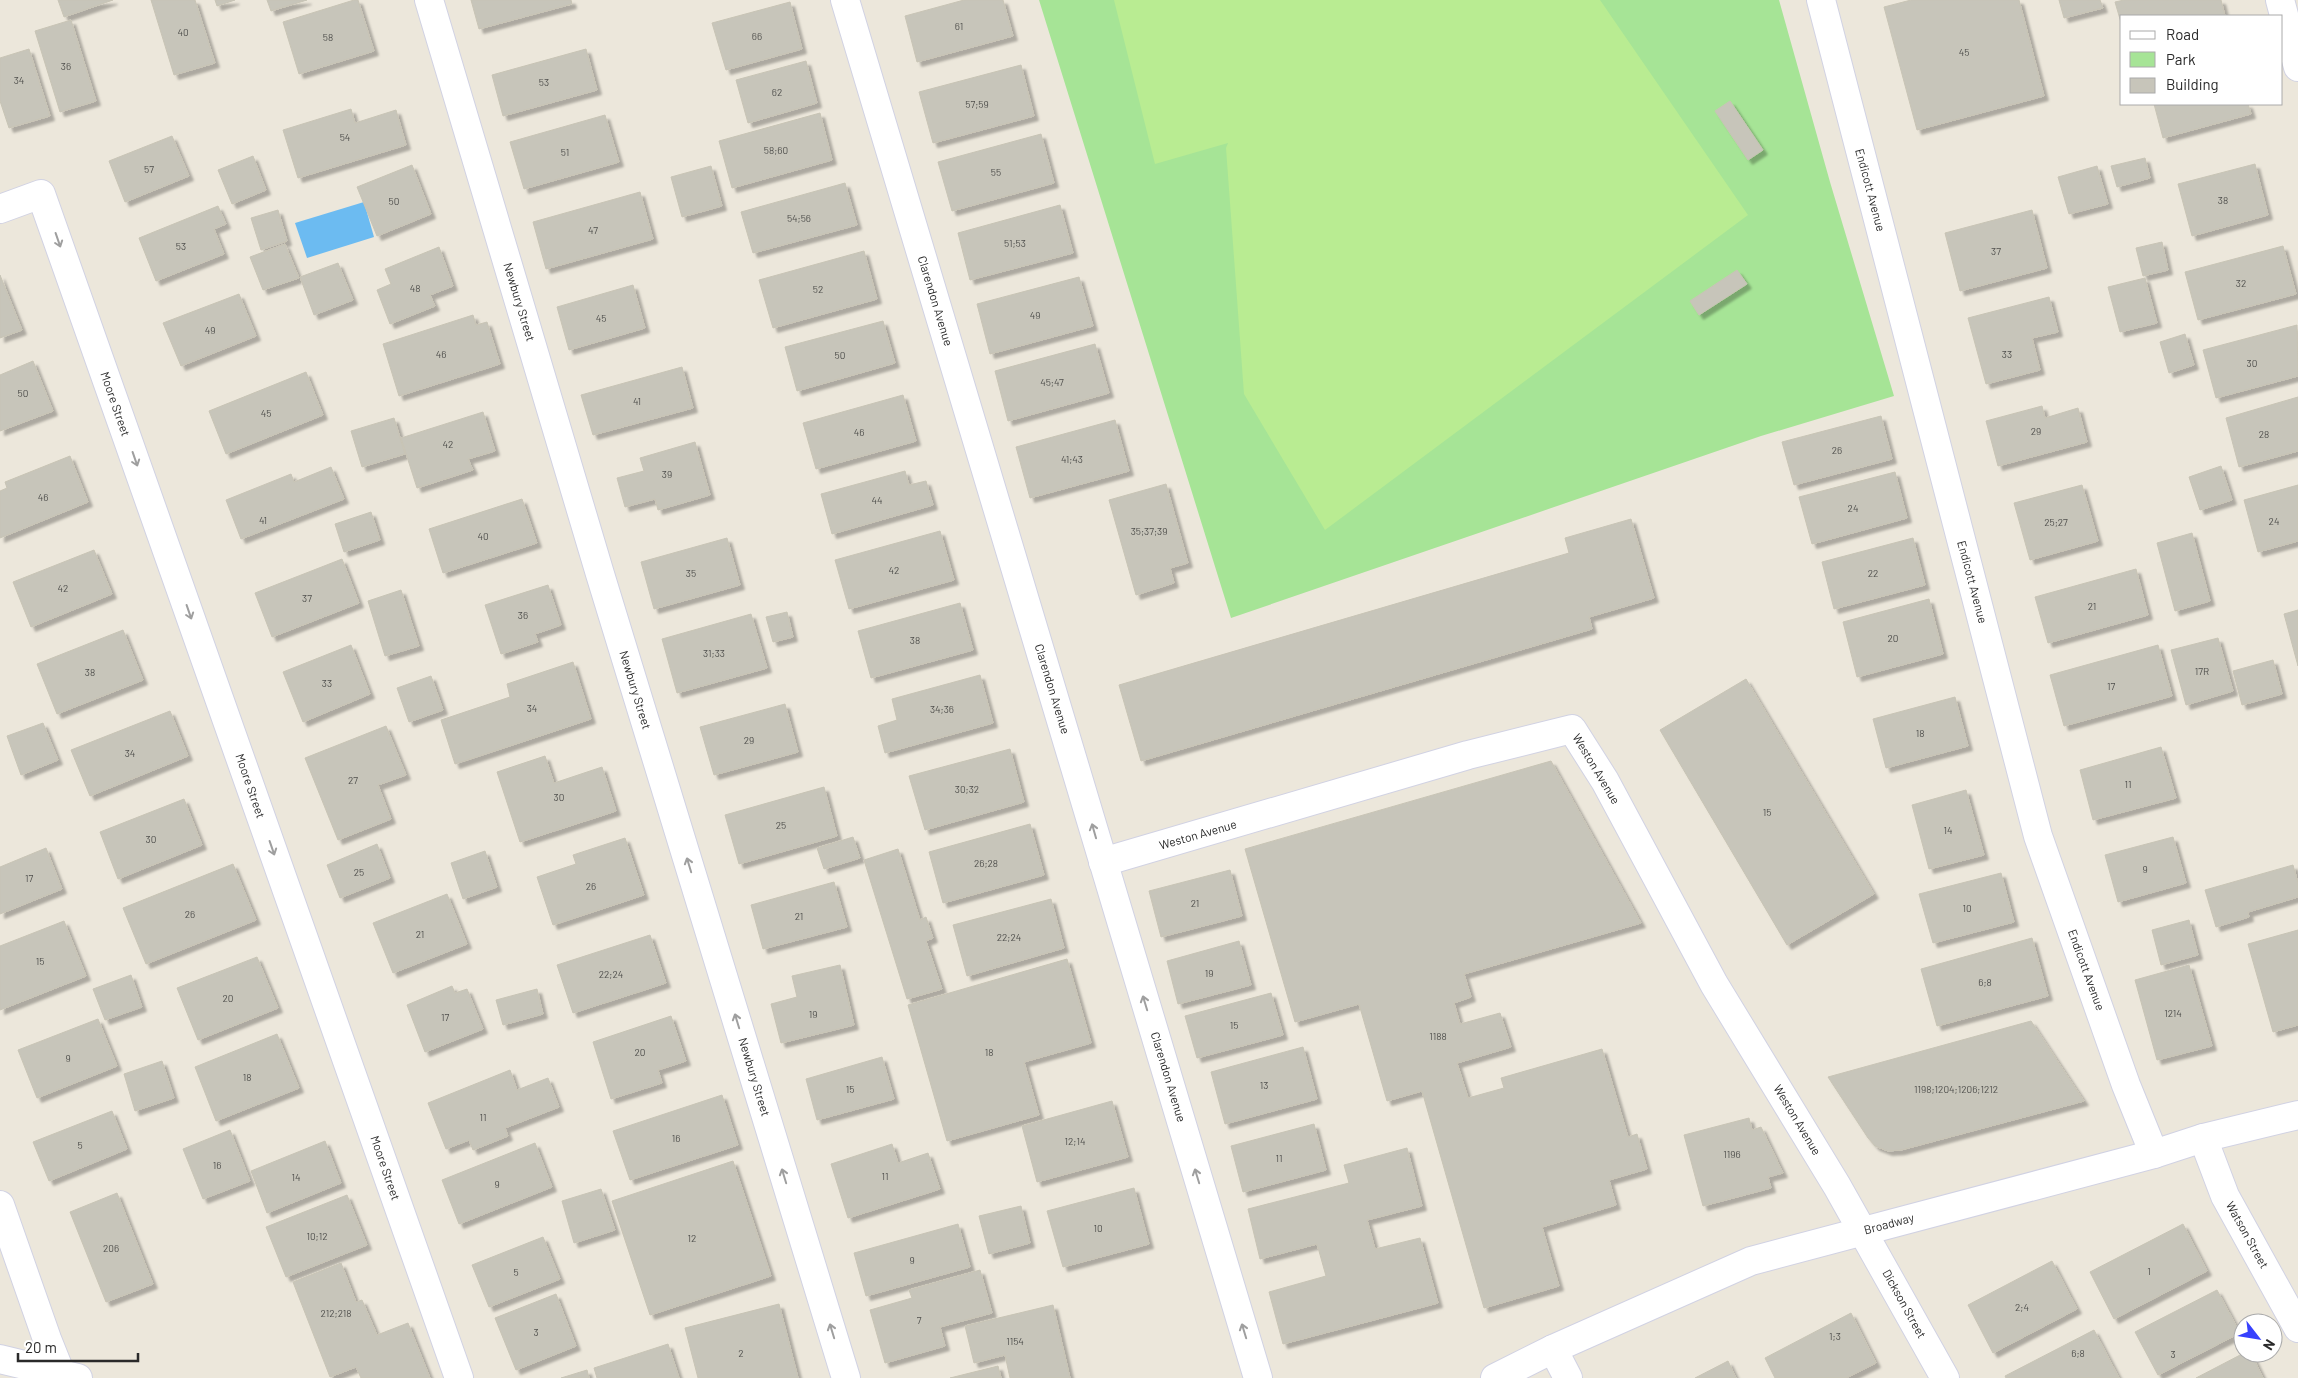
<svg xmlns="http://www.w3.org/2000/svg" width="2298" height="1378" font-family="Barlow,sans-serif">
<defs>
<filter id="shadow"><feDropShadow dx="4.5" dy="4.5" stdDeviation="1" flood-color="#0004"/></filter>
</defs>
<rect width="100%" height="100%" fill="#ece7db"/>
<polygon fill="#a6e496" points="1039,0 1779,0 1830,182 1894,396 1761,436 1231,618"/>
<polygon fill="#b9ec92" points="1114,0 1600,0 1748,215 1325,530 1244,394 1226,148 1228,143 1155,164"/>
<polygon fill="#6cbbf1" points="364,202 374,237 307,258 295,223"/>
<g fill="#c7c5ba" stroke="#c8c4b5" filter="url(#shadow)">
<polygon points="58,0 113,0 64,17"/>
<polygon points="151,0 195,0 215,63 174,75"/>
<polygon points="215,0 235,0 217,6"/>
<polygon points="267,0 307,0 271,11"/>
<polygon points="354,0 358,0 374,51 299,74 283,22"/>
<polygon points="471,0 571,0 572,4 479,29"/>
<polygon points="964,0 1003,0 1013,36 917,62 905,16"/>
<polygon points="1911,0 2019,0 2044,96 1917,130 1884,7"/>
<polygon points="2059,0 2100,0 2103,8 2064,18"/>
<polygon points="2124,0 2221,0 2225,16 2122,16 2122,26 2115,2"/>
<polygon points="790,2 802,49 726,70 712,23"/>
<polygon points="71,20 96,101 60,112 35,31"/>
<polygon points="29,49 50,116 9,128 0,101 0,58"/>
<polygon points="586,49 597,90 503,116 492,75"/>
<polygon points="806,61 817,103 748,123 736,80"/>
<polygon points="1021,65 1034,116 933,143 919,92"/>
<polygon points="1730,101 1763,150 1748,160 1715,111"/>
<polygon points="2154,104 2248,104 2251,114 2163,138"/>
<polygon points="351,109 355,123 396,110 406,145 298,178 283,130"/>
<polygon points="820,113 832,160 732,188 719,141"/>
<polygon points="605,115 619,162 524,189 510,142"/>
<polygon points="1041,134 1054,183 952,211 938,162"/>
<polygon points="172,136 189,176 125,202 109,161"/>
<polygon points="253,156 266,190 232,204 218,170"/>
<polygon points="2145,158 2150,178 2117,187 2111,166"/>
<polygon points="2255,164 2268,215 2192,236 2178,184"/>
<polygon points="412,165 431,214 377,236 357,187"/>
<polygon points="711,166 722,206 682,217 671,177"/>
<polygon points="2097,166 2108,204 2069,214 2058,177"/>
<polygon points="845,183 857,225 753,253 741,212"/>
<polygon points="640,192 653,239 546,269 533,222"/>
<polygon points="1060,205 1073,253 970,280 958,233"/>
<polygon points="218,206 226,224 214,229 224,254 156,281 139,238"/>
<polygon points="278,210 287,241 261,250 251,218"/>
<polygon points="2032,210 2047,268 1960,291 1945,233"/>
<polygon points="2162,242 2168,270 2143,276 2136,248"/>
<polygon points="285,244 299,278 263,290 250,257"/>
<polygon points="2283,246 2296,294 2198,320 2185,272"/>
<polygon points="439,247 453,286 430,295 435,306 390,324 377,290 391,284 385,269"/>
<polygon points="864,251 877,299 773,328 759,280"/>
<polygon points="338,263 353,300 314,315 300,277"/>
<polygon points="1737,270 1747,284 1699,315 1690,301"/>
<polygon points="0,275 22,330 0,338"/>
<polygon points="1079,277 1093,326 990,354 977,304"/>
<polygon points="2145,278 2157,323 2120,332 2108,287"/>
<polygon points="633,285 645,328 569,350 557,307"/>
<polygon points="239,294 256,336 181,366 163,323"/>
<polygon points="2049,297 2058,332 2032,338 2040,370 1986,384 1968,318"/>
<polygon points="473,315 476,325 487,322 500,364 399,396 383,344"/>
<polygon points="883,321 895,363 797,391 785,347"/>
<polygon points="2297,325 2298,376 2216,398 2203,350"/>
<polygon points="2185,334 2194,365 2169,373 2160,342"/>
<polygon points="1095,344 1109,393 1008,421 995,371"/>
<polygon points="33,361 53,411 0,431 0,375"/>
<polygon points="682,367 693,408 593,435 581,395"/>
<polygon points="306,372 323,415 226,454 209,411"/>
<polygon points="903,395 916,441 816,469 803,423"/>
<polygon points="2298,397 2298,451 2239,467 2226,418"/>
<polygon points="2042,406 2045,418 2078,408 2087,442 1998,466 1986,421"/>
<polygon points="483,412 495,451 468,459 473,470 417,488 401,438"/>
<polygon points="1881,416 1892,459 1794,485 1782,442"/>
<polygon points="394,418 405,454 362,467 351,431"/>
<polygon points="1115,420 1129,471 1030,498 1016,447"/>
<polygon points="695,442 710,495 658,510 655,499 625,507 617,478 644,471 640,458"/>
<polygon points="70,456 88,502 0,538 0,491 7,488 5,482"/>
<polygon points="2221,466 2232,500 2200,510 2189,477"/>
<polygon points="331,467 344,499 241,539 226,500 291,474 294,482"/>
<polygon points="905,471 909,485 926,481 933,505 832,534 821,494"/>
<polygon points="1895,472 1907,518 1812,544 1799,497"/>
<polygon points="1166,484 1188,563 1170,568 1174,583 1136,595 1109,500"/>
<polygon points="2082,485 2098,541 2030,560 2014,503"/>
<polygon points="2298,485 2298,541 2258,552 2244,500"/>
<polygon points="522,499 537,543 443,573 429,529"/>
<polygon points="371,512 380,540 344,552 335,524"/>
<polygon points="1631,519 1654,598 1589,617 1592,629 1141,761 1119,685 1569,553 1565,538"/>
<polygon points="940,531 954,580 849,609 835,560"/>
<polygon points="2192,533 2210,601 2175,611 2157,543"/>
<polygon points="727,538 740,585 654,609 641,562"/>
<polygon points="1913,538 1925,585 1834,609 1822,562"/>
<polygon points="94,550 112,594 31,627 13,582"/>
<polygon points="342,559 359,603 272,637 255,593"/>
<polygon points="2136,569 2148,615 2048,643 2035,597"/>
<polygon points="548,585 561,625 535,634 538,642 501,654 485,605"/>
<polygon points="401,590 419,646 385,656 368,601"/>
<polygon points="1929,599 1943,654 1857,677 1843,622"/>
<polygon points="960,603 973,650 871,678 858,631"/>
<polygon points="2298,610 2298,666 2284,614"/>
<polygon points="787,612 793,637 773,642 766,617"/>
<polygon points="751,614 767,668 677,693 662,639"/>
<polygon points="123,630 143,680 57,714 37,664"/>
<polygon points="2218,638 2233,691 2186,705 2171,650"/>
<polygon points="351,645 370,694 303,722 283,672"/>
<polygon points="2158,645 2172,696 2064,726 2050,675"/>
<polygon points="2273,660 2282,694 2242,705 2233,671"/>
<polygon points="573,662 591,719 455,764 441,720 510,697 507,684"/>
<polygon points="980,675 993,723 885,753 878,726 897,720 892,699"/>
<polygon points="431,676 443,710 409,722 397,688"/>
<polygon points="1746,679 1874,894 1787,945 1660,730"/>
<polygon points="1955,697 1968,746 1886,768 1873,719"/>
<polygon points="785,704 798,752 714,775 700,727"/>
<polygon points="170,711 188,756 90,796 71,750"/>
<polygon points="43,723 58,760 21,775 7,736"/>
<polygon points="386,726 406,775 378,785 391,819 338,840 305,758"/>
<polygon points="2161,747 2176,798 2093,820 2080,770"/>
<polygon points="1010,749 1024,802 925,830 909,776"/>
<polygon points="545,756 554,783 602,767 616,811 520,842 497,772"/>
<polygon points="1551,761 1641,923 1464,974 1471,997 1454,1003 1460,1024 1500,1013 1511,1047 1457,1063 1468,1098 1504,1088 1501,1078 1602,1049 1628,1137 1637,1134 1647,1169 1609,1180 1616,1205 1542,1227 1559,1286 1484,1308 1422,1091 1387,1101 1359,1004 1295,1022 1245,849"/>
<polygon points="824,787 837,836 739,864 725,815"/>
<polygon points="1966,790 1984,855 1929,869 1912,805"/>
<polygon points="184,799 202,845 118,879 100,832"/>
<polygon points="1030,824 1044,875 943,903 929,852"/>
<polygon points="853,837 860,858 824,869 817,848"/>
<polygon points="2173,837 2186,883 2118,902 2105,855"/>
<polygon points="625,838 644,895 553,925 537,877 576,864 573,855"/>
<polygon points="377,844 390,878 340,898 327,865"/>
<polygon points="46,848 62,889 0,914 0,867"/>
<polygon points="898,849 920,920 926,917 933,938 926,941 942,989 907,999 864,860"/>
<polygon points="485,851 497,887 463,899 451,863"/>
<polygon points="233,864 256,920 146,964 123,908"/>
<polygon points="2293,865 2298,883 2298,897 2248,912 2249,917 2216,927 2205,890"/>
<polygon points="1230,870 1242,916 1161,937 1149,891"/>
<polygon points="2001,873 2014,922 1933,943 1919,894"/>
<polygon points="834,882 847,927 763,949 751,905"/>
<polygon points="447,894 467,944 393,973 373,923"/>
<polygon points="1051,899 1064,948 967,976 953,925"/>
<polygon points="2189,920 2198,955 2161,965 2152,930"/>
<polygon points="64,921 86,976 0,1010 0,946"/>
<polygon points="2298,930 2298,1025 2273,1032 2248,944"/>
<polygon points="650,935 666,983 573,1013 557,965"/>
<polygon points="2032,938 2048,996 1937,1026 1921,969"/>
<polygon points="1239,941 1251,985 1178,1004 1167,961"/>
<polygon points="257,957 278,1008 198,1040 177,988"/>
<polygon points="1067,959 1091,1043 1024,1062 1039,1115 947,1141 908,1005"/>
<polygon points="840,965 854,1025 781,1043 771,1004 797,997 792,976"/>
<polygon points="2189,965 2212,1046 2157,1060 2135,980"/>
<polygon points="131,975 142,1007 105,1020 93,989"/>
<polygon points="452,986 455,993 467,989 483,1029 425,1052 407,1005"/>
<polygon points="537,989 543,1014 503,1025 496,1000"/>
<polygon points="1271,993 1283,1035 1197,1058 1185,1016"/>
<polygon points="671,1016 686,1061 658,1070 662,1083 611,1099 593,1042"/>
<polygon points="98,1019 117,1066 37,1098 18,1050"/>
<polygon points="2031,1021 2084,1101 1901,1150 1888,1151 1875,1146 1868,1138 1828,1077"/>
<polygon points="277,1034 299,1088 216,1121 195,1067"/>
<polygon points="1303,1047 1317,1099 1225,1124 1211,1072"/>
<polygon points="882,1057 894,1099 817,1120 806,1079"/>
<polygon points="162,1061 174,1098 135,1111 124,1074"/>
<polygon points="510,1070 517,1090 548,1078 559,1107 505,1128 508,1136 473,1150 469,1140 446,1149 428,1103"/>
<polygon points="722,1095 738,1145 630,1180 613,1131"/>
<polygon points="1112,1101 1128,1157 1037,1182 1022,1126"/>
<polygon points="112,1111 127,1149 49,1181 33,1142"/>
<polygon points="1749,1118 1752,1130 1761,1127 1783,1173 1768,1177 1771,1188 1703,1206 1684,1135"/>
<polygon points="1314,1124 1326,1170 1243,1192 1231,1146"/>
<polygon points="230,1130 250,1181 203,1199 183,1149"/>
<polygon points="325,1141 341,1183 267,1213 251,1171"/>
<polygon points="535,1143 552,1187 459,1224 442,1180"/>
<polygon points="892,1144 898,1163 928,1153 940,1189 848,1218 831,1164"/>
<polygon points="1407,1148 1422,1206 1367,1220 1375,1249 1420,1238 1438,1303 1283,1344 1269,1292 1326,1276 1317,1244 1260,1259 1248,1209 1349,1183 1344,1165"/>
<polygon points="733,1161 771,1276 650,1315 612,1201"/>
<polygon points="1134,1188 1149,1244 1063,1267 1047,1211"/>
<polygon points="601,1189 615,1230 574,1243 562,1201"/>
<polygon points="117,1193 153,1284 106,1302 70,1212"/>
<polygon points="347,1195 367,1245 286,1277 266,1227"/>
<polygon points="1021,1206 1030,1243 989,1254 979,1216"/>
<polygon points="958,1224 970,1267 866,1296 854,1253"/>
<polygon points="2183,1224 2207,1271 2114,1319 2090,1272"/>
<polygon points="543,1237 560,1279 489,1307 472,1265"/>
<polygon points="2052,1261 2077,1309 1993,1353 1968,1305"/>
<polygon points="341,1263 356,1302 362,1300 377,1335 408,1323 430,1378 361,1378 356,1367 330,1377 293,1282"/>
<polygon points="980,1270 992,1313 940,1327 945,1346 885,1363 870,1310 912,1298 909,1290"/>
<polygon points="2217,1290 2240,1333 2158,1375 2135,1332"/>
<polygon points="556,1294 576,1346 516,1370 495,1318"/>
<polygon points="779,1304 798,1378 698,1378 685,1328"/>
<polygon points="1053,1305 1070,1378 1010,1378 1005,1355 974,1363 965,1326"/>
<polygon points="1851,1313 1876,1363 1846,1378 1775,1378 1765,1358"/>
<polygon points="2094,1330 2119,1378 2006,1378 2005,1376"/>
<polygon points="668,1344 679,1378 597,1378 594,1368"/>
<polygon points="2244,1353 2251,1353 2263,1378 2196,1378"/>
<polygon points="1728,1361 1736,1378 1695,1378"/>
<polygon points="998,1366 1001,1378 950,1378"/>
<polygon points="587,1370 589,1378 561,1378"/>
</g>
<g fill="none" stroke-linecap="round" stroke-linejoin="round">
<g stroke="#d1d2e3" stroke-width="30">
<g id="street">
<polyline points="429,0 600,574 846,1378"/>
<polyline points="845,0 1258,1378"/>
<polyline points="1821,0 2038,836 2126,1085 2154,1154"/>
<polyline points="2280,0 2298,67"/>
<polyline points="0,209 41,194 459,1378"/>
<polyline points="1103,862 1468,755 1572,729 1605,781 1714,984 1837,1186 1945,1378"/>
<polyline points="2203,1138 2225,1196 2298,1328"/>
<polyline points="0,1205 47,1339 61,1374"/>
<polyline points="1553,1349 1568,1378"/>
</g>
</g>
<g stroke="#d1d2e3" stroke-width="30">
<g id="secondary">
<polyline points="0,1359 78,1378"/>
<polyline points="1495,1378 1553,1349 1751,1261 2154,1154 2203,1138 2298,1115"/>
</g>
</g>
<use href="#street" stroke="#fff" stroke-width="28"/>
<use href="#secondary" stroke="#fff" stroke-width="28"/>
</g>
<defs><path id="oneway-shaft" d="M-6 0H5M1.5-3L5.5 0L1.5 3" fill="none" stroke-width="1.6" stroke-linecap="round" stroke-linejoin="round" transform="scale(1.25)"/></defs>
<g stroke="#9f9f9f">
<use href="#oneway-shaft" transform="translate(58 240) rotate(71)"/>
<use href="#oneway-shaft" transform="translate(135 459) rotate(71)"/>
<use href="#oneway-shaft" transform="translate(189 612) rotate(71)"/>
<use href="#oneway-shaft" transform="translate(1094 831) rotate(-106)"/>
<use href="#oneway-shaft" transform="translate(272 848) rotate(71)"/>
<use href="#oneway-shaft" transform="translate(689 865) rotate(-107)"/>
<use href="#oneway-shaft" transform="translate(1145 1003) rotate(-107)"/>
<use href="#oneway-shaft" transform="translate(737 1021) rotate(-107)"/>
<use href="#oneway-shaft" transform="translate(784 1176) rotate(-107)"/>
<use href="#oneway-shaft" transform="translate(1197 1176) rotate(-107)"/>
<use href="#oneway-shaft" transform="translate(832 1331) rotate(-107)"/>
<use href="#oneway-shaft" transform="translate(1244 1331) rotate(-107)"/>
</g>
<g text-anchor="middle" stroke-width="4" stroke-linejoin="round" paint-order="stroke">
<g font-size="10" fill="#51514e">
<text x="959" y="30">61</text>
<text x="183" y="36">40</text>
<text x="757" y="40">66</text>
<text x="328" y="41">58</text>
<text x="1964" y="56">45</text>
<text x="66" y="70">36</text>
<text x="19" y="84">34</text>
<text x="544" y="86">53</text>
<text x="777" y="96">62</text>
<text x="977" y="108">57;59</text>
<text x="345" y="141">54</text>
<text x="776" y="154">58;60</text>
<text x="565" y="156">51</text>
<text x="149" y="173">57</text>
<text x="996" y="176">55</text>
<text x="2223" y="204">38</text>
<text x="394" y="205">50</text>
<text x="799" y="222">54;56</text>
<text x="593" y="234">47</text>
<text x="1015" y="247">51;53</text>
<text x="181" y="250">53</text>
<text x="1996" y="255">37</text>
<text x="2241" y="287">32</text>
<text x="415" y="292">48</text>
<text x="818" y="293">52</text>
<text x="1035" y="319">49</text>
<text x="601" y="322">45</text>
<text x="210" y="334">49</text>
<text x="441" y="358">46</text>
<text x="2007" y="358">33</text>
<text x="840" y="359">50</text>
<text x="2252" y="367">30</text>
<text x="1052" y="386">45;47</text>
<text x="23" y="397">50</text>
<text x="637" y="405">41</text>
<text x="266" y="417">45</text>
<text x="2036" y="435">29</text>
<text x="859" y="436">46</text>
<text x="2264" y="438">28</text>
<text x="448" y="448">42</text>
<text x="1837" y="454">26</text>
<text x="1072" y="463">41;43</text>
<text x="667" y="478">39</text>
<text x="43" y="501">46</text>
<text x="877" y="504">44</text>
<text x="1853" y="512">24</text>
<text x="263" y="524">41</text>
<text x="2274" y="525">24</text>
<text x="2056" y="526">25;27</text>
<text x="1149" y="535">35;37;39</text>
<text x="483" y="540">40</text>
<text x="894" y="574">42</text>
<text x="691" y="577">35</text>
<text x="1873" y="577">22</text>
<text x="63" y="592">42</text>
<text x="307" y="602">37</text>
<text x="2092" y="610">21</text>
<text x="523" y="619">36</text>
<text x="1893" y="642">20</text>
<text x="915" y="644">38</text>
<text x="714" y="657">31;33</text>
<text x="2202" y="675">17R</text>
<text x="90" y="676">38</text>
<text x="327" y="687">33</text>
<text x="2111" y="690">17</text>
<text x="532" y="712">34</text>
<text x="942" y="713">34;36</text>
<text x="1920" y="737">18</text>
<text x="749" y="744">29</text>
<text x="130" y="757">34</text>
<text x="353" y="784">27</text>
<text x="2128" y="788">11</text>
<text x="967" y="793">30;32</text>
<text x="559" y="801">30</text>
<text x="1767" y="816">15</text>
<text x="781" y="829">25</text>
<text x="1948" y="834">14</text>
<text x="151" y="843">30</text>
<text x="986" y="867">26;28</text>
<text x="2145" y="873">9</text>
<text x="359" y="876">25</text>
<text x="29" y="882">17</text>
<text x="591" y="890">26</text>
<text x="1195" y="907">21</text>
<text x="1967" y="912">10</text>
<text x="190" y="918">26</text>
<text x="799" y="920">21</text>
<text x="420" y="938">21</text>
<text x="1009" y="941">22;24</text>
<text x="40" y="965">15</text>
<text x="1209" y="977">19</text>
<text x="611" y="978">22;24</text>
<text x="1985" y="986">6;8</text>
<text x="228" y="1002">20</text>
<text x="2173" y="1017">1214</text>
<text x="813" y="1018">19</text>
<text x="445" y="1021">17</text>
<text x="1234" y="1029">15</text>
<text x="1438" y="1040">1188</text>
<text x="640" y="1056">20</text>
<text x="989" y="1056">18</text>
<text x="68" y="1062">9</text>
<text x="247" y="1081">18</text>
<text x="1264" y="1089">13</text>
<text x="850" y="1093">15</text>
<text x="1956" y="1093">1198;1204;1206;1212</text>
<text x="483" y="1121">11</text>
<text x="676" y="1142">16</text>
<text x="1075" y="1145">12;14</text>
<text x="80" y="1149">5</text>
<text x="1732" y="1158">1196</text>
<text x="1279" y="1162">11</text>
<text x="217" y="1169">16</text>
<text x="885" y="1180">11</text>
<text x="296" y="1181">14</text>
<text x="497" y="1188">9</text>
<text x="1098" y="1232">10</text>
<text x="317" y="1240">10;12</text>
<text x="692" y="1242">12</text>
<text x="111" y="1252">206</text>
<text x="912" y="1264">9</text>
<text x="2149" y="1275">1</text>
<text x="516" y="1276">5</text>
<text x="2022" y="1311">2;4</text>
<text x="336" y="1317">212;218</text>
<text x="919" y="1324">7</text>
<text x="536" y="1336">3</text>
<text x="1835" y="1340">1;3</text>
<text x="1015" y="1345">1154</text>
<text x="741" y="1357">2</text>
<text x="2078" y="1357">6;8</text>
<text x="2173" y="1358">3</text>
</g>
<g font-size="12" fill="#2a2a2a" stroke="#fff">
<text transform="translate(1870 190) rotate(75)" y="4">Endicott Avenue</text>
<text transform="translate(935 301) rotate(73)" y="4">Clarendon Avenue</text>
<text transform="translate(519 302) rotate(73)" y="4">Newbury Street</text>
<text transform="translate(115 404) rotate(71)" y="4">Moore Street</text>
<text transform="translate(1972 582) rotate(75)" y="4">Endicott Avenue</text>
<text transform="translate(1052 689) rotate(73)" y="4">Clarendon Avenue</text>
<text transform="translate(635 690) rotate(73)" y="4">Newbury Street</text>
<text transform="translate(1596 769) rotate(59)" y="4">Weston Avenue</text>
<text transform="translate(250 786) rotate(71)" y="4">Moore Street</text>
<text transform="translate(1198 835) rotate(-16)" y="4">Weston Avenue</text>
<text transform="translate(2086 970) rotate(70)" y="4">Endicott Avenue</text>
<text transform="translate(754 1077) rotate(73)" y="4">Newbury Street</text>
<text transform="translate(1168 1077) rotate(73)" y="4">Clarendon Avenue</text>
<text transform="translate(1797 1120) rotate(59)" y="4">Weston Avenue</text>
<text transform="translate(385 1168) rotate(71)" y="4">Moore Street</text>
<text transform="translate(1889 1224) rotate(-15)" y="4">Broadway</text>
<text transform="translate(2247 1235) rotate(61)" y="4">Watson Street</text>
<text transform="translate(1904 1304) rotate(61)" y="4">Dickson Street</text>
</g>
</g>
<rect x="2120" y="15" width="162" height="90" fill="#ffffff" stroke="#aaaaaa"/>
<rect x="2130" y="31" width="25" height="8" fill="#ffffff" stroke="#aaaaaa"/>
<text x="2166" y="40" font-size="15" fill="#2a2a2a">Road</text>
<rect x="2130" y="52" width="25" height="15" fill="#a6e496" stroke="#aaaaaa"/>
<text x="2166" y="65" font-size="15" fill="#2a2a2a">Park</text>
<rect x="2130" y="78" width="25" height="15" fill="#c7c5ba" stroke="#aaaaaa"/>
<text x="2166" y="90" font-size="15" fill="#2a2a2a">Building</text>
<g transform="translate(2258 1338) rotate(121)"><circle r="24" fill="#ffffff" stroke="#aaaaaa"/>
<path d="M0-4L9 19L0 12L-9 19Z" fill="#3741fd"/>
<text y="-8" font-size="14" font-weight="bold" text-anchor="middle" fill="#2a2a2a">N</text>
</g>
<path d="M18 1353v8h120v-8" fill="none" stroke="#2a2a2a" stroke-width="2.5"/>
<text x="25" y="1353" font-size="15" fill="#2a2a2a" stroke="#ffffff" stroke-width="4" paint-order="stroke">20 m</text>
</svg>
